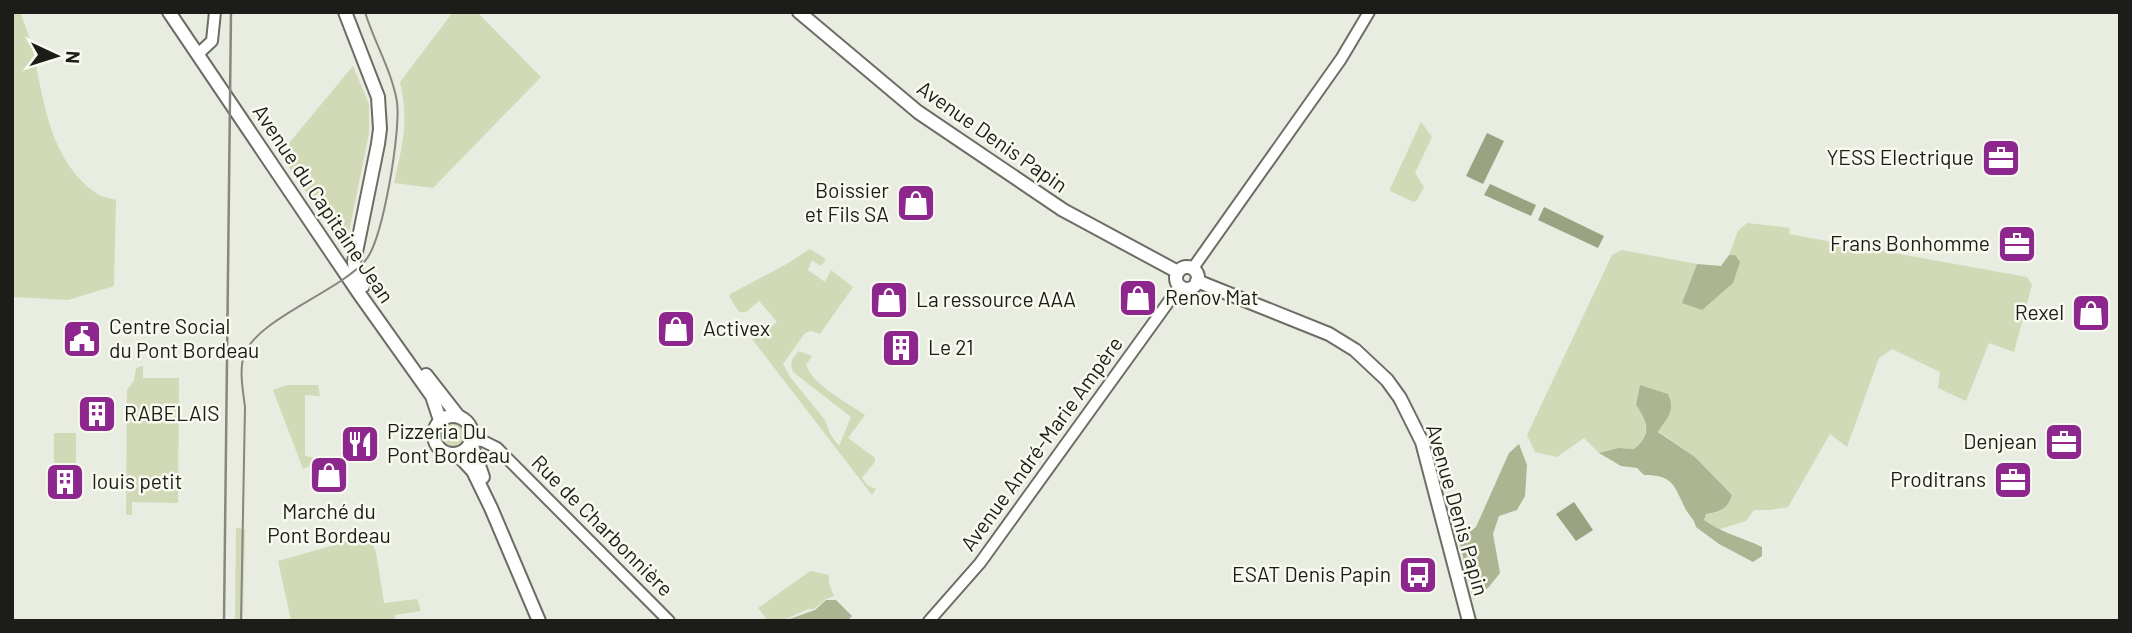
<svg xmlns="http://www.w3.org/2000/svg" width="2132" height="633" font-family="Barlow,sans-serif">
<rect width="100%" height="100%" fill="#e9ece1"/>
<g fill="#d1d9b7">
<path d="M12 12H20C24 22 28 33 31 43 44 96 47 158 96 193 101 197 110 198 116 200L114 286 68 300 12 297Z"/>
<path d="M453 12H477L541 77 433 188 394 183C403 142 409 123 400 82Z"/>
<polygon points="353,66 369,104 369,133 349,232 331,228 280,154"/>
<polygon points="1421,122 1432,137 1415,173 1424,187 1417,200 1414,202 1390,191 1390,189"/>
<path d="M1747 223 1790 228 1789 234 2027 277 2032 285 2014 352 1989 343 1966 401 1938 388 1940 372 1892 349 1879 358 1847 447 1830 434 1788 507 1770 510H1754L1746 521 1717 530 1703 520 1706 514C1720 513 1728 509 1732 495L1695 457 1658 431 1668 394 1640 386 1636 405C1647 421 1652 435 1634 449L1618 448 1599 453 1584 438 1557 457 1535 452 1527 435 1612 255 1622 250 1697 264 1682 303 1735 256 1729 255 1738 231Z"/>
<path d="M810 249 826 259 821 266 812 260 808 270 825 282 831 270 853 287 820 334 811 331 805 333 783 364 790 377 825 420 830 434 839 446 851 417 793 372C790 362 791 359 799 351L812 356 806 365C815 387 845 401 865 415L848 438 875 458V462L862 478 867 485 876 489 872 495 752 339 777 322 759 301 746 312H739L730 298V294L785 265Z"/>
<polygon points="143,366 143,378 179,378 178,503 132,502 132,515 126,515 127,390 134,381 136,368"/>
<polygon points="288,385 318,385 320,396 305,395 305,456 316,458 316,463 303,469 273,390"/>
<circle cx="452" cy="434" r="13"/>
<rect x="54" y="433" width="22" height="38"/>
<polygon points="236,528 245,529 243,621 235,621"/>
<polygon points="369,535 376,552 384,603 417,599 421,611 395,615 395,621 291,621 278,561"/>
<polygon points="810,571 829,575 829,583 834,596 826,599 814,609 808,609 782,621 768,621 758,608"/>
</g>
<g fill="#acb492">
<polygon points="1729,255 1735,255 1740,262 1733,283 1702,310 1682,303 1697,264 1721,266"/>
<path d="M1640 385 1668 394C1676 412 1667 417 1658 432L1695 457 1732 495C1728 509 1720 512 1706 514L1704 520C1721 533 1742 537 1762 547V556L1753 562 1719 544 1696 527C1694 518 1689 516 1685 508 1674 485 1673 475 1644 475L1637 468 1621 466 1599 453 1618 448 1634 449C1652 435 1648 422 1636 405Z"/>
<polygon points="1519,444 1527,465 1525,496 1517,510 1499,516 1493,534 1500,573 1488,588 1473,599 1459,540 1476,527 1509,453"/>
<polygon points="826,600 836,600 852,616 847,621 784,621 815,610"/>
</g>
<g fill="#9ba281">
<polygon points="1487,133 1504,141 1483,184 1466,176"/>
<polygon points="1490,184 1536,205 1531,216 1484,195"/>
<polygon points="1544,207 1604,236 1598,248 1538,220"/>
<polygon points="1574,502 1593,530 1576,541 1556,514"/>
</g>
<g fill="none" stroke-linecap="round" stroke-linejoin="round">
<g stroke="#6b6e64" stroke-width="14">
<g id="tertiary">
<polyline points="198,54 212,41 215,12"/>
<polyline points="1193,268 1341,59 1369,12"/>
<polyline points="471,440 483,441 497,448 669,621"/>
<polyline points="929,621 980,563 1180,286"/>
</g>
</g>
<g stroke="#6b6e64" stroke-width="16">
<g id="secondary">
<polyline points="169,12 358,292 432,396 440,420"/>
<polyline points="345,12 378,97 380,129 378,144 354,262 355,271 363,286"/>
<polyline points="799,12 918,112 1063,210 1178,272"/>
<circle cx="1187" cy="278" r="11"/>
<polyline points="1197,281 1329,334 1355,350 1387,380 1400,398 1422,442 1469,621"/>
<polyline points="426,375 458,416"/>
<circle cx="453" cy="435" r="19"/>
<polyline points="471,443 483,477"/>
<polyline points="457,454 473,471 491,508 539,621"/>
</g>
</g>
<use href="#tertiary" stroke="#fff" stroke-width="10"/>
<use href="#secondary" stroke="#fff" stroke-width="12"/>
<path stroke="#868880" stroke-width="2" d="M241 621 245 407C243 390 239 371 244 355 257 319 338 292 365 261 383 241 401 130 397 102 392 71 374 42 365 12"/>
<polyline stroke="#868880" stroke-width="2.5" points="224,621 231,12"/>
</g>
<defs>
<g id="office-square" transform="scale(2.0125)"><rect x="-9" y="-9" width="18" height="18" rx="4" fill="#8e278d" stroke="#f7faee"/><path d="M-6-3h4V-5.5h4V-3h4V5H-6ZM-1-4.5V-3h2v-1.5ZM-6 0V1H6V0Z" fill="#fff"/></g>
<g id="shop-square" transform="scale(2.0125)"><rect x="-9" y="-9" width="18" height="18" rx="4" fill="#8e278d" stroke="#f7faee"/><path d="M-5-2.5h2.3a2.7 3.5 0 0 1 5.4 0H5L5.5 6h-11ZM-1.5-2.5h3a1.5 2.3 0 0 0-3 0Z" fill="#fff"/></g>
<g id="civic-square" transform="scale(2.0125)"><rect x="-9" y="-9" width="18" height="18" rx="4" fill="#8e278d" stroke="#f7faee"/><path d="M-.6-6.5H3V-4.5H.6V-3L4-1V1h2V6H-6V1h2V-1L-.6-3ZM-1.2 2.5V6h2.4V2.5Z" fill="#fff"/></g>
<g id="building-square" transform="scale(2.0125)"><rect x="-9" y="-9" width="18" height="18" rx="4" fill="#8e278d" stroke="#f7faee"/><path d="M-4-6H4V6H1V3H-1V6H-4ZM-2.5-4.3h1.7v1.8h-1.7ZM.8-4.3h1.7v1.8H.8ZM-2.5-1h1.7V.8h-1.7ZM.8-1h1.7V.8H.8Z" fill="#fff"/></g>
<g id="restaurant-square" transform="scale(2.0125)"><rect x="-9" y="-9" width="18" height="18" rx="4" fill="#8e278d" stroke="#f7faee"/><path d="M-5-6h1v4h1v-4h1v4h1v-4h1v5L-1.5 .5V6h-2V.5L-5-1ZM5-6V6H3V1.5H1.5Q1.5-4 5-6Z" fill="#fff"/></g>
<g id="bus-square" transform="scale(2.0125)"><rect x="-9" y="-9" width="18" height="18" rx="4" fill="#8e278d" stroke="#f7faee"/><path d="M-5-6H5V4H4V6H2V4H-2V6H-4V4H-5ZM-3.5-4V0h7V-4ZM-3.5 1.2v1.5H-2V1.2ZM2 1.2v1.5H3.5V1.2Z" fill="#fff"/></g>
</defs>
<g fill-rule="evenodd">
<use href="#office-square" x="2001" y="158"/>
<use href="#shop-square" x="916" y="203"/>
<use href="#office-square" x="2017" y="244"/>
<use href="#shop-square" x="1138" y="298"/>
<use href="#shop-square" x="889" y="300"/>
<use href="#shop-square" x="2091" y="313"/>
<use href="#shop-square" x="676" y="329"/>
<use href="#civic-square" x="82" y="339"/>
<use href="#building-square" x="901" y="348"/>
<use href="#building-square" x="97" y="414"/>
<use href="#office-square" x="2064" y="442"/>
<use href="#restaurant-square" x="360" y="444"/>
<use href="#shop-square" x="329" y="475"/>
<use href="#office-square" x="2013" y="480"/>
<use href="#building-square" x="65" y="482"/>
<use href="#bus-square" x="1418" y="575"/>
</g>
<g text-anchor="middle" stroke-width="5" stroke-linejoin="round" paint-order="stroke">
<g font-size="21" fill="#1c1d19" stroke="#f7faee">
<text transform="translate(992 137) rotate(35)" y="7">Avenue Denis Papin</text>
<text transform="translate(323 204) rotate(56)" y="7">Avenue du Capitaine Jean</text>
<text transform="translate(1042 444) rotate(-54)" y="7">Avenue André-Marie Ampère</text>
<text transform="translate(1457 510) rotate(74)" y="7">Avenue Denis Papin</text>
<text transform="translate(602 526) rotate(45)" y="7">Rue de Charbonnière</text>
</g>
<g font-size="21" fill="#1c1d19" stroke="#f7faee" text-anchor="start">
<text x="1974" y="165" text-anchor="end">YESS Electrique</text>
<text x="889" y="198" text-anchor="end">Boissier<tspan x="889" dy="24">et Fils SA</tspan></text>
<text x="1990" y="251" text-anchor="end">Frans Bonhomme</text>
<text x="1165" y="305">Renov Mat</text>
<text x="916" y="307">La ressource AAA</text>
<text x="2064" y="320" text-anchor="end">Rexel</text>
<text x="109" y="334">Centre Social<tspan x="109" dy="24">du Pont Bordeau</tspan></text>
<text x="703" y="336">Activex</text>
<text x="928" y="355">Le 21</text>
<text x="124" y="421">RABELAIS</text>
<text x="387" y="439">Pizzeria Du<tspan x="387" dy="24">Pont Bordeau</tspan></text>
<text x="2037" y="449" text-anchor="end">Denjean</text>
<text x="1986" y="487" text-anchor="end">Proditrans</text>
<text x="92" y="489">louis petit</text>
<text x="329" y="519" text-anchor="middle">Marché du<tspan x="329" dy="24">Pont Bordeau</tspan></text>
<text x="1391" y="582" text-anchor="end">ESAT Denis Papin</text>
</g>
</g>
<rect width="2132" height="633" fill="none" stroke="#1c1d19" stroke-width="28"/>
<g transform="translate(56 56) rotate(94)" stroke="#f7faee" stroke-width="5" paint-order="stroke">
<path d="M0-5L12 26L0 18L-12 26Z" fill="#1c1d19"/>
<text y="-10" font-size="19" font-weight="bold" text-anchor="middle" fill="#1c1d19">N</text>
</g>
</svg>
